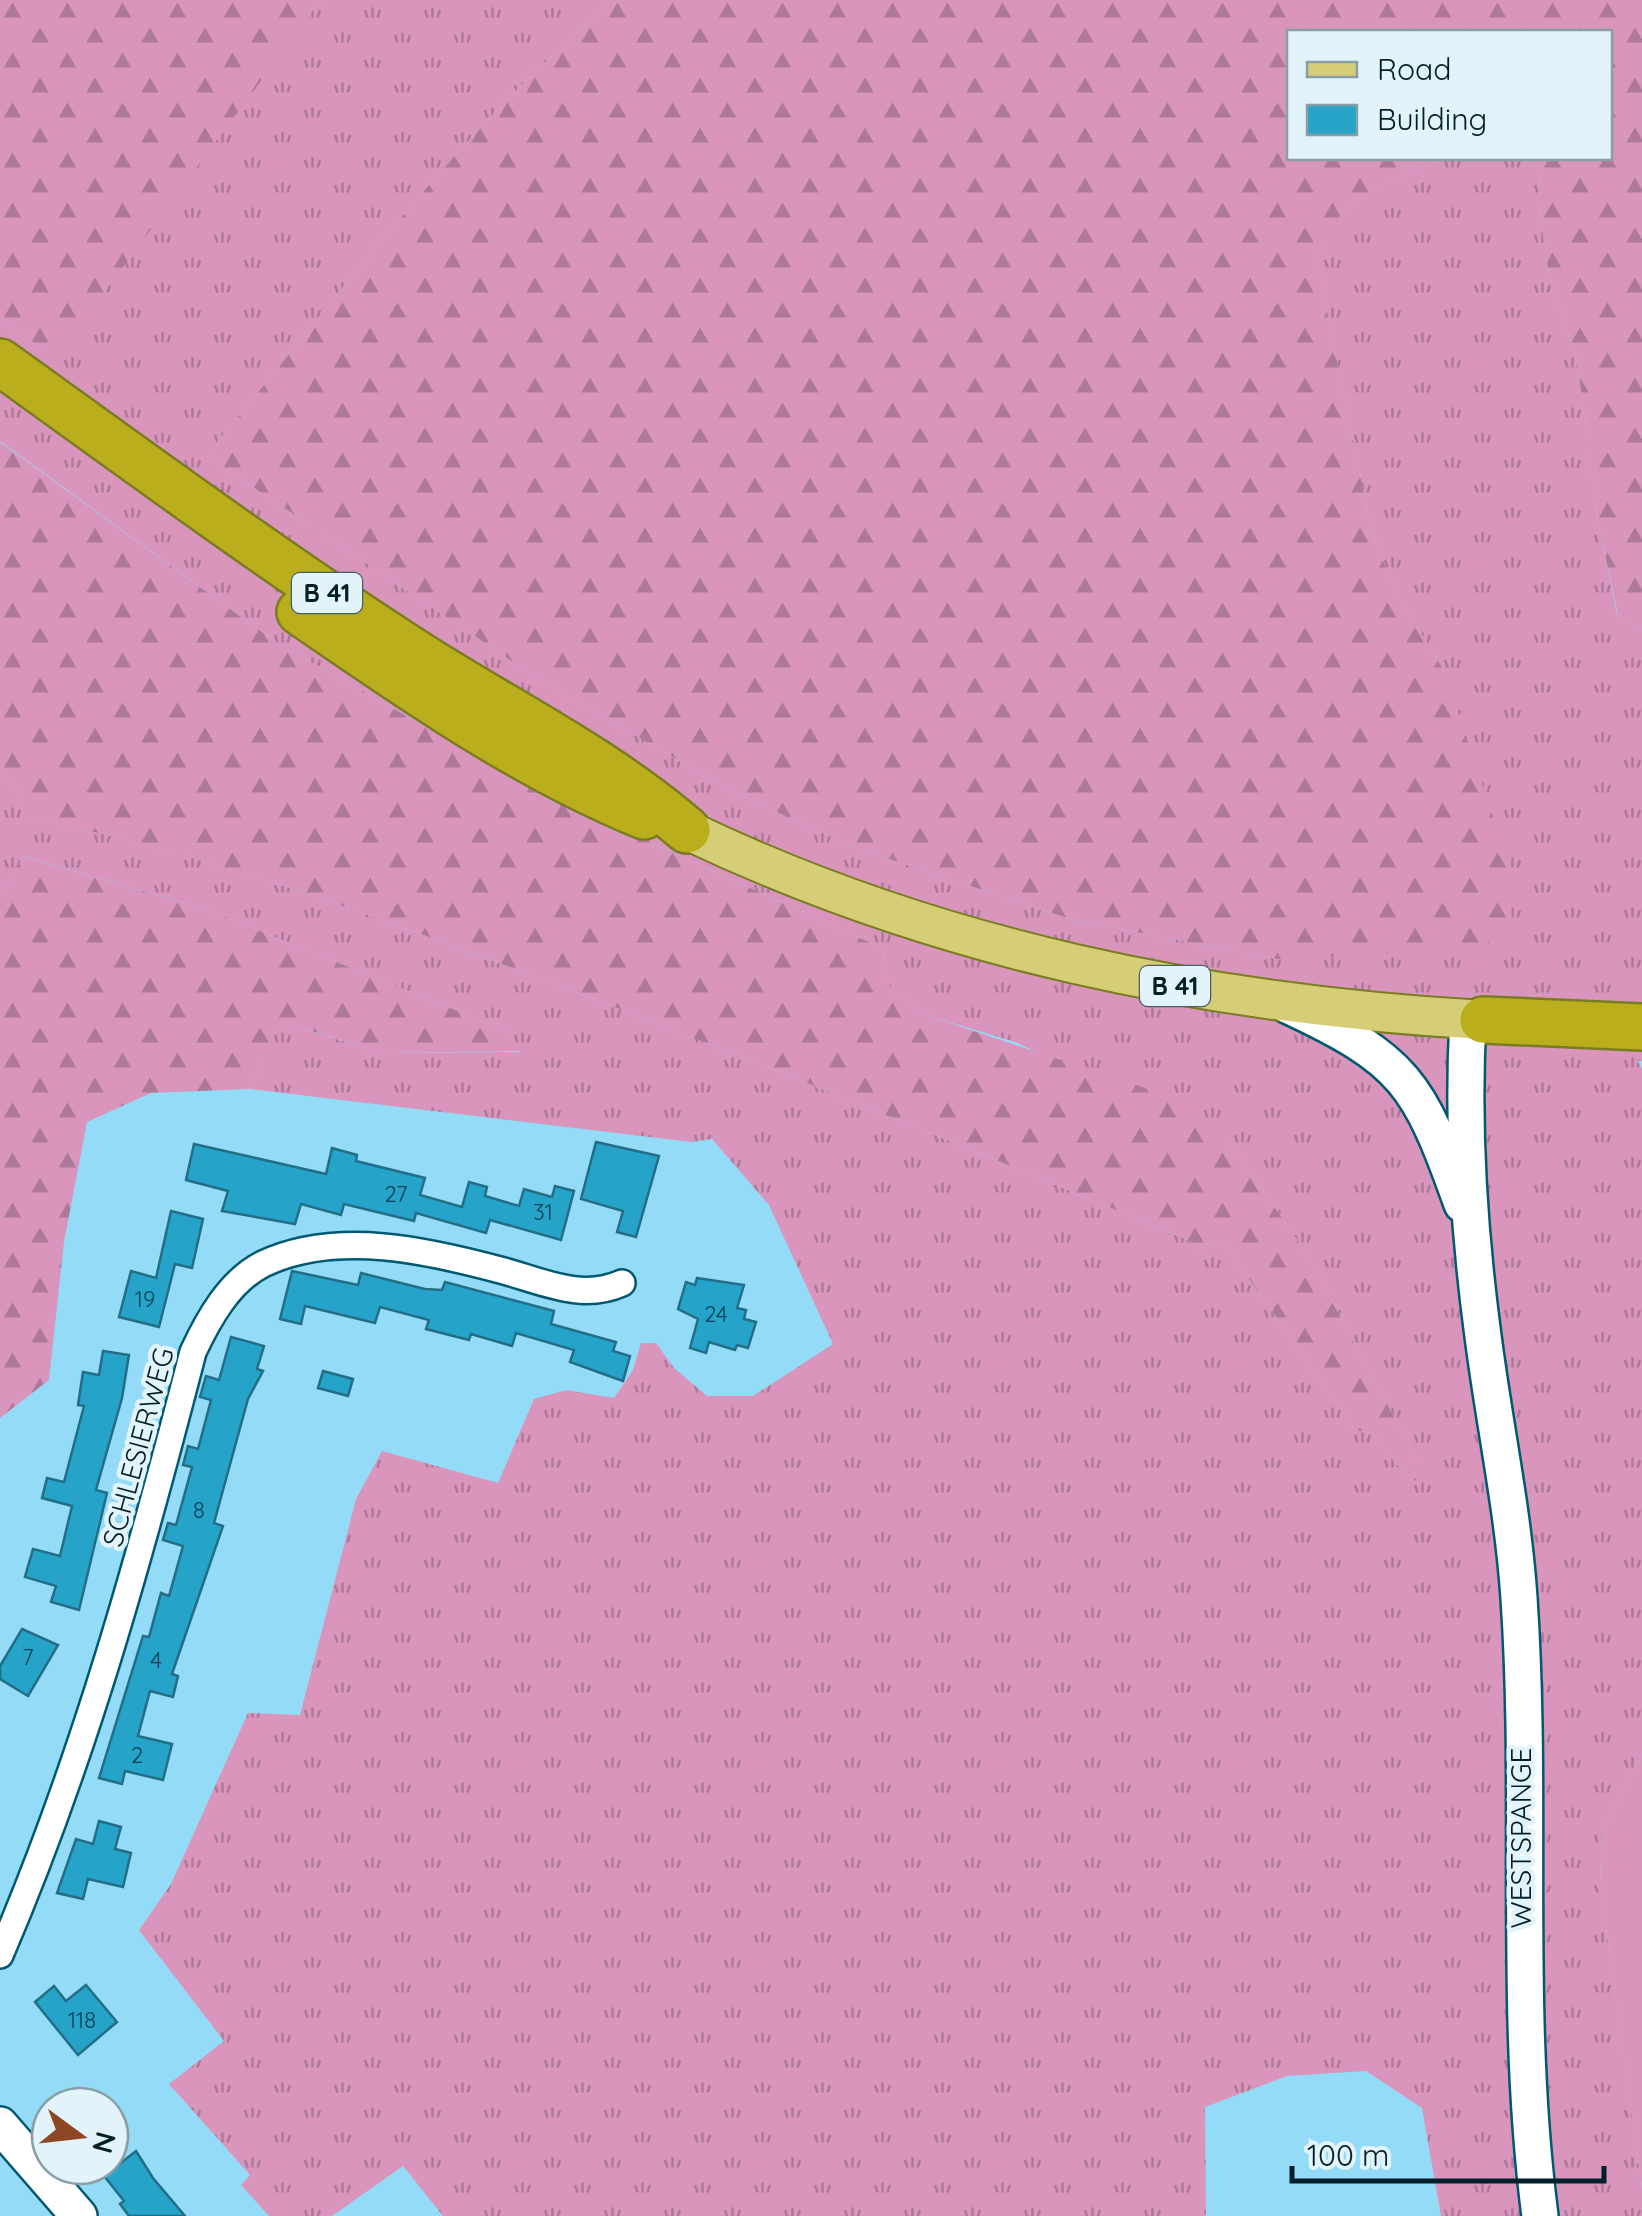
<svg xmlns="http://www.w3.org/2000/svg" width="1642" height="2216" font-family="Quicksand,sans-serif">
<defs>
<pattern id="grass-tufts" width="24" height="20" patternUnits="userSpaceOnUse" patternTransform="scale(2.5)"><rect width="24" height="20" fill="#d995bc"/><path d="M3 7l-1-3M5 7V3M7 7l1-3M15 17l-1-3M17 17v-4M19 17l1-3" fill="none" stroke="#ae7999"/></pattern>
<pattern id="forest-firs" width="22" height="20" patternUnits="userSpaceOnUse" patternTransform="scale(2.5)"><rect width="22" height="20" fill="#d995bc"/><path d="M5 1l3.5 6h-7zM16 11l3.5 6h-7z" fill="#ae7999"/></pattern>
</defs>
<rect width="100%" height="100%" fill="#94dbf7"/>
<path fill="url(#grass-tufts)" d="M321 0H615C463 125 343 291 217 442L213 460 541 681 735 793 856 848 1073 920 1277 959 1445 672 1396 593 1372 533 1317 262 1330 222 1372 189 1442 158H1537L1541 161 1538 199 1548 269 1577 360 1599 528 1617 614 1642 630V1061H1638L1642 1070V1754L1602 1828 1600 1884 1642 2188V2216H1441L1422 2108 1366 2071 1287 2076 1205 2107 1206 2216H443L403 2166 332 2216H269L241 2185 250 2175 169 2084 224 2041 139 1930 171 1884 248 1713 300 1715 356 1499 382 1451 498 1483 534 1399 566 1390 614 1398 633 1370 641 1343H656L674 1368 707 1396H753L833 1344 769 1205 712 1139 691 1142 250 1089 275 1032 304 1029 382 1053 520 1052 507 1031 211 911 23 856 15 875 0 890V772L16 791 29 818C196 850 361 911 520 971 745 1056 966 1147 1188 1240L1197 1249 1218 1245 1228 1249 1355 1430 1372 1433 1408 1478 1418 1462 1305 1251 1226 1138 1015 1042 932 1017 891 991 883 965 884 949 630 833 460 746 277 643 0 441V317L45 351Z"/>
<g fill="url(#forest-firs)">
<polygon points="0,0 321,0 67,342 45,351 0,317"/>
<path d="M615 0H1642V630L1618 615 1599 528 1577 360 1548 269 1538 199 1541 161 1537 158H1610V32H1290V158H1442L1372 189 1331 222 1317 262 1372 533 1396 593 1445 672 1510 868 1512 925 1476 950 1277 959 1073 920 856 848 735 793 541 681 213 460 217 442C343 291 463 125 615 0Z"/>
<path d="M0 442 277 643 460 746 630 833 884 949 883 965 891 991 932 1017 1187 1102 1226 1138 1305 1251 1418 1462V1481L1408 1478 1372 1433 1355 1430 1228 1249 1218 1245 1197 1249 1188 1240C966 1147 745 1056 520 971 360 911 196 850 28 818L16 791 0 772Z"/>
<polygon points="22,856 211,911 507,1031 521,1051 382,1053 305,1029 276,1032 250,1089 151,1093 87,1122 64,1242 49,1380 0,1418 0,890 15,875"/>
</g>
<polygon fill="#d995bc" points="1642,1754 1642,2188 1600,1884 1602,1828"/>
<g fill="#25a3c9" stroke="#236e86" stroke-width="2.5">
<polygon points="596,1142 659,1156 636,1237 617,1232 623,1211 581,1199"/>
<polygon points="194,1144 326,1174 332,1148 357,1155 356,1161 425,1178 420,1195 462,1207 469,1182 487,1187 485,1196 519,1206 524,1189 552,1197 555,1186 574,1191 561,1240 490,1220 486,1233 416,1213 414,1221 344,1204 341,1215 301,1204 295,1224 222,1211 228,1191 186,1180"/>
<polygon points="171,1211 203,1219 192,1268 175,1264 159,1327 119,1317 131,1271 156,1278"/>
<polygon points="292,1271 358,1285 361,1273 425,1289 442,1290 445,1282 554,1311 551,1324 616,1342 613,1351 630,1356 623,1381 570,1362 574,1350 516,1333 512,1346 471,1334 469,1340 426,1329 429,1320 380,1307 375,1323 305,1306 301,1324 280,1319"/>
<polygon points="697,1278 744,1285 737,1308 746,1310 744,1319 756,1322 748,1348 737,1345 735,1350 709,1342 706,1353 690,1348 698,1319 678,1309 686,1282 695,1285"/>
<polygon points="231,1337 264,1346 257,1369 263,1371 248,1399 214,1523 223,1526 172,1674 178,1676 173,1697 150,1691 138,1736 172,1744 163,1780 125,1771 122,1784 99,1778 143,1636 149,1637 161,1593 169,1596 183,1546 163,1540 168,1523 176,1525 192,1467 183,1465 188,1446 198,1449 211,1400 200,1397 206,1376 219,1380"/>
<polygon points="103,1351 129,1355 122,1398 96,1490 107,1493 79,1610 51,1602 56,1586 25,1577 33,1549 60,1556 72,1506 42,1498 47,1478 64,1482 84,1406 78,1405 83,1372 99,1375"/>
<polygon points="323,1371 353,1379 348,1396 318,1388"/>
<polygon points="22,1629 58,1645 28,1696 0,1679 0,1666"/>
<polygon points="99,1821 121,1827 115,1849 131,1853 123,1887 88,1879 83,1899 57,1893 76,1839 93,1844"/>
<polygon points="86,1985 117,2022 78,2055 35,2002 54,1986 66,2001"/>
<polygon points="136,2151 153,2178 185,2216 129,2216 120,2204 124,2201 104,2176"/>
</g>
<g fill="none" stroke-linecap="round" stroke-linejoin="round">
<g stroke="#015971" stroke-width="30">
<path id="street" d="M0 1955C84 1760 140 1557 193 1352 208 1320 229 1281 263 1264 337 1229 430 1251 504 1271 544 1282 582 1301 622 1283"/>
</g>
<g stroke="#015971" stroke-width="40">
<g id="secondary">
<path d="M1287 1005C1405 1060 1419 1083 1462 1204"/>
<path d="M1468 1019C1462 1124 1469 1232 1483 1336 1494 1423 1513 1509 1519 1598 1533 1804 1513 2009 1540 2216"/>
<polyline points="0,2125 79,2216"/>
</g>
</g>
<g stroke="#7a7c21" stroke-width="42">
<path id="primary" d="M687 830C938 950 1206 1004 1483 1020"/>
</g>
<g stroke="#7a7c21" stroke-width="50">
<g id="highway">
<path d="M0 362C139 462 277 564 422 657 512 714 606 760 687 830"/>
<path d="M300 612C409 687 520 765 644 816"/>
<polyline points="1483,1020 1642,1027"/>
</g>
</g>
<use href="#street" stroke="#fff" stroke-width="25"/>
<use href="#secondary" stroke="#fff" stroke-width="35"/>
<use href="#primary" stroke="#d6ce77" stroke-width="38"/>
<use href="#highway" stroke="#baae1c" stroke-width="45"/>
</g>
<g text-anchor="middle" stroke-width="9" stroke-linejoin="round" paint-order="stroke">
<g font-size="22" fill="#0b4152">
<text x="396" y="1202">27</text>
<text x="543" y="1220">31</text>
<text x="145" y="1307">19</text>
<text x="716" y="1322">24</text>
<text x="199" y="1518">8</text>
<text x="28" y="1665">7</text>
<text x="156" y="1668">4</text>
<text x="137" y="1763">2</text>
<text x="82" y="2028">118</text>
</g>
<g fill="#e2f3fa" stroke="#455f68" stroke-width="2.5">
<rect x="292" y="573" width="70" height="40" rx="8"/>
<rect x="1140" y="966" width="70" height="40" rx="8"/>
</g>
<g font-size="25" font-weight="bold" fill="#02202a">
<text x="327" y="602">B 41</text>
<text x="1175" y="995">B 41</text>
</g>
<g font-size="28" fill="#02202a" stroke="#e2f3fa">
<text transform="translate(138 1447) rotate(-75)" y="10">SCHLESIERWEG</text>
<text transform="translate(1521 1838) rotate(-90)" y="10">WESTSPANGE</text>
</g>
</g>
<rect x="1287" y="30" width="325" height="130" fill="#e2f3fa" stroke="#889fa7" stroke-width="2.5"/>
<rect x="1307" y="62" width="50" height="15" fill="#d6ce77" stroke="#889fa7" stroke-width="2.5"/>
<text x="1377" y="80" font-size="30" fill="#02202a">Road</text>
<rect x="1307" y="105" width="50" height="30" fill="#25a3c9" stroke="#889fa7" stroke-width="2.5"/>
<text x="1377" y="130" font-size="30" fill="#02202a">Building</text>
<g transform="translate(80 2136) rotate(105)"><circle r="48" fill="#e2f3fa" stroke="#889fa7" stroke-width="2.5"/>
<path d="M0-8L18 38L0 25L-18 38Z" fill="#8e4725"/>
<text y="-15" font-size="28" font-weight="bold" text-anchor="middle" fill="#02202a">N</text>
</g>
<path d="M1292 2166v15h312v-15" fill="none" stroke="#02202a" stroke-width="5"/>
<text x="1307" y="2166" font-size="30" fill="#02202a" stroke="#e2f3fa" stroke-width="8" paint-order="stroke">100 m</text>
</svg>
